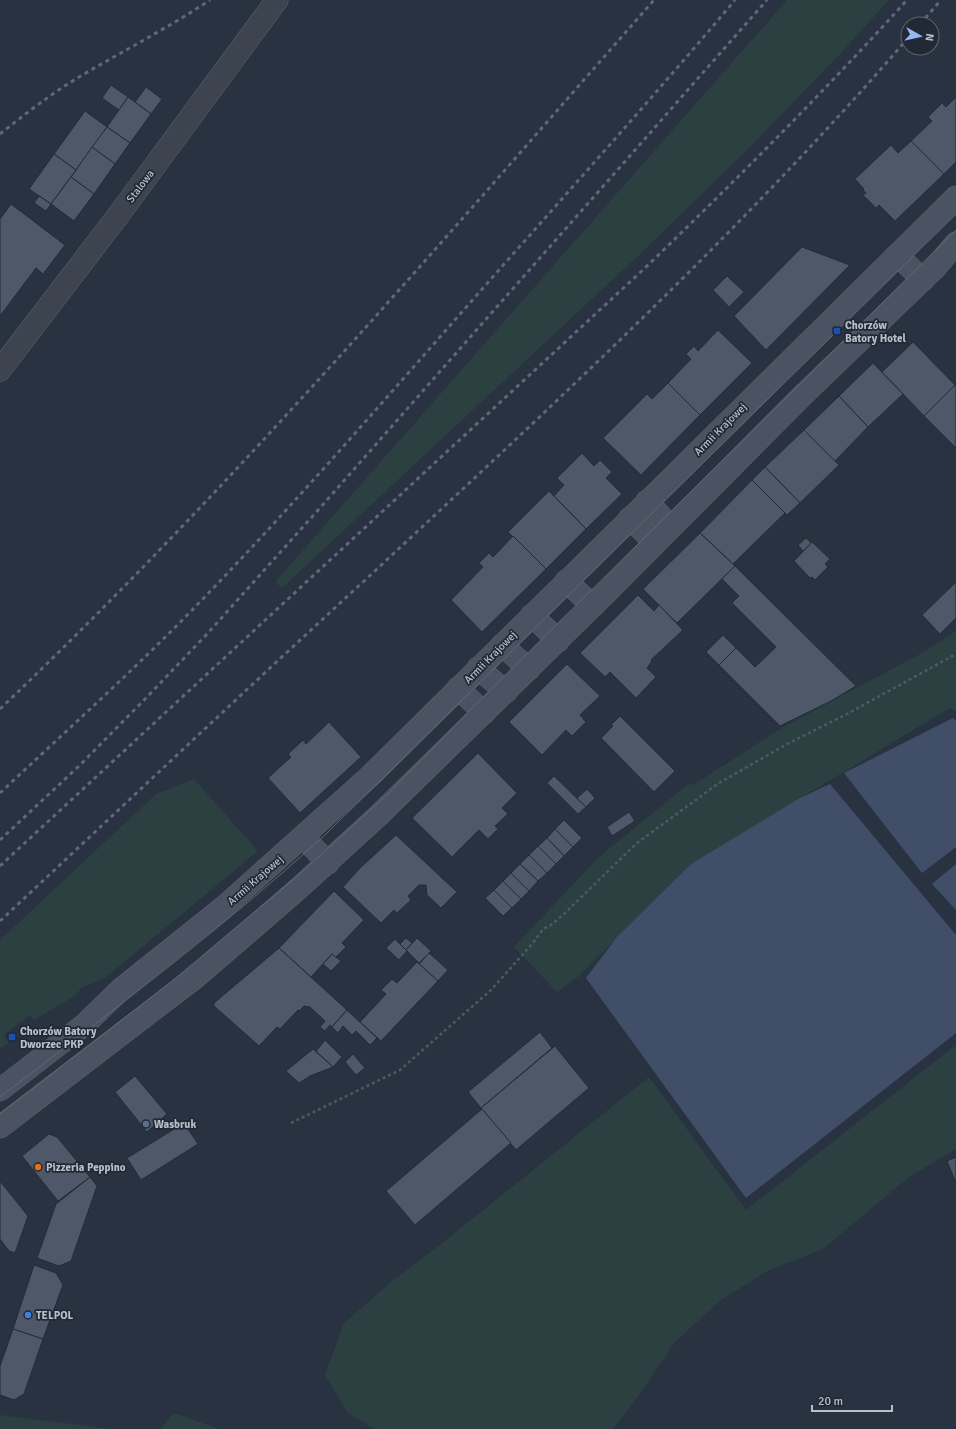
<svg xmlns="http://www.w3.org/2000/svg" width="956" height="1429" font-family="Signika,sans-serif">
<rect width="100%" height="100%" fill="#293240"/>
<g fill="#2c4042">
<polygon points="787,0 889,0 840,54 745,152 638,256 282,588 275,582"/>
<polygon points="956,631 956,712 950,708 691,864 579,976 557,992 514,947 598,858 687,785 695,784 783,727 922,653"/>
<polygon points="194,779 258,851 106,977 83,987 71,998 34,1020 30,1015 4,1035 9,1043 0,1049 0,940 156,794"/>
<polygon points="956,1045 956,1149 909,1177 823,1249 767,1271 721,1300 675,1342 641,1392 613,1429 374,1429 348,1413 325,1375 344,1323 390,1283 441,1244 649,1077 746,1210"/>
<polygon points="174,1413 219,1429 160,1429"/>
<polygon points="0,1415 111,1429 0,1429"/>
</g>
<g fill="#404e68">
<polygon points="953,718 956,721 956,847 922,873 844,773"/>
<polygon points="830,784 956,935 956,1033 746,1198 586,978 617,937 691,864 800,798"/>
<polygon points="956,864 956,910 932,884"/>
</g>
<g fill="#4f5869" stroke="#232b37">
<polygon points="111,85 128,97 119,110 102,98"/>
<polygon points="146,87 162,99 151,114 135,102"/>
<polygon points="128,97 151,114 130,143 107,127"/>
<polygon points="956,97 956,162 944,174 911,141 932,121 928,117 942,103 946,107"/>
<polygon points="85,111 107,127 76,170 54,154"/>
<polygon points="107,127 130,143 115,164 92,147"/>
<polygon points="911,141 944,174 895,221 879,205 876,208 863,195 866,193 863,190 864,189 855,179 891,145 898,153"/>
<polygon points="92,147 115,164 94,194 71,177"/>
<polygon points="54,154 76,170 51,204 29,189"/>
<polygon points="71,177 94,194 74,221 51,204"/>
<polygon points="39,196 51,204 46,211 34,203"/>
<polygon points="11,204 65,245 43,274 36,268 0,316 0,219"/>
<polygon points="802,247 850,265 766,350 734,316"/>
<polygon points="727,276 744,292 729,307 713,290"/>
<polygon points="718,330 752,363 700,415 668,383 691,359 686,354 694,346 698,351"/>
<polygon points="913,342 955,385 924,416 882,372"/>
<polygon points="873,363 903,394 868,427 839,396"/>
<polygon points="668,383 700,415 641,475 603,438 647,394 652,399"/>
<polygon points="955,385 956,386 956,448 924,416"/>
<polygon points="839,396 868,427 835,461 804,430"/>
<polygon points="804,430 839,465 800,503 765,467"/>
<polygon points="582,453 594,466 600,460 612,472 606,478 622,494 586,529 554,496 564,485 557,478"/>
<polygon points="765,467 800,503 787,515 752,480"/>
<polygon points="752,480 785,513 733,564 700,533"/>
<polygon points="549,491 586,529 546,569 508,532"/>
<polygon points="700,533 735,566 677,623 643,589"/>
<polygon points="513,536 546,569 482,632 451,600 483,567 479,563 489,553 493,557"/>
<polygon points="806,538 811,543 803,551 798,545"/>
<polygon points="812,542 830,559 825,564 828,567 815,580 812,577 810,578 794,561"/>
<polygon points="735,566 856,686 831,701 780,726 719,665 736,648 755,667 776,647 732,603 739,596 722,579"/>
<polygon points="956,582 956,618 940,634 922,615"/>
<polygon points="638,595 654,611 659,605 683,630 651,660 652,661 647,668 656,677 636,698 610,672 605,677 580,653"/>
<polygon points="723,635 736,648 719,665 706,652"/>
<polygon points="567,664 600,696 580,715 586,722 572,736 566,730 542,755 509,722"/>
<polygon points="620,716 675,771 654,792 601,738 613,726 611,725"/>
<polygon points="329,722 361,757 300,813 268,778 291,757 288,754 303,740 306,744"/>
<polygon points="478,753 517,793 502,808 508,814 495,826 498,829 488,839 479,830 452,857 412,818"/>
<polygon points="554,776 586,807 578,814 547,783"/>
<polygon points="587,789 595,798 586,807 577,798"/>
<polygon points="629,812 635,821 612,836 607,827"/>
<polygon points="564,820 582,838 573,847 555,829"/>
<polygon points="555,829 573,847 564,856 547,838"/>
<polygon points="396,835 457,892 441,908 427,895 426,885 419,885 408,896 411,900 397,913 394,910 381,923 343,887 360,868"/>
<polygon points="547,838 564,856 556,864 538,846"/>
<polygon points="538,846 556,864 547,873 529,855"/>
<polygon points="529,855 547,873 538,881 520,864"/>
<polygon points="520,864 538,881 529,891 511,873"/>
<polygon points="511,873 529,891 521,899 503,881"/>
<polygon points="503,881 521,899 512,908 494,890"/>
<polygon points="494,890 512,908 503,916 485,898"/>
<polygon points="334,891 364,920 342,943 346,947 335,958 332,954 311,977 279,948"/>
<polygon points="406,938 412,943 406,950 400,944"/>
<polygon points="417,938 431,951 419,963 406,950"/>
<polygon points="395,939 407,951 399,960 386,948"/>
<polygon points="279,948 347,1010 332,1027 330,1025 325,1031 320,1027 325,1021 310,1007 304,1006 299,1011 298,1010 280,1029 277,1027 259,1046 214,1006 214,1003"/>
<polygon points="429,953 448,970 438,981 419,964"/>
<polygon points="332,954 341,961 331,971 323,964"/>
<polygon points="417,962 438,981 381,1041 360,1022 386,994 381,990 392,979 397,983"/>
<polygon points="347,1010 377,1038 370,1045 356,1031 352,1035 343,1026 338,1033 332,1027"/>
<polygon points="540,1032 552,1048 481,1108 468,1092"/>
<polygon points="325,1040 342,1057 333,1067 316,1051"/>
<polygon points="555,1046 589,1088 516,1150 481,1108"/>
<polygon points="313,1049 333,1067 310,1076 299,1083 286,1071"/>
<polygon points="353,1054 365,1068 356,1075 345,1062"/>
<polygon points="135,1076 167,1114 147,1132 115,1092"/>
<polygon points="482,1109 511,1143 415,1225 386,1191"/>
<polygon points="184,1123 198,1144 141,1180 127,1158"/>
<polygon points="49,1134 57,1137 90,1177 58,1201 22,1156"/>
<polygon points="956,1157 956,1183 947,1161"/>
<polygon points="90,1177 97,1186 71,1261 59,1266 37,1258 56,1204"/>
<polygon points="0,1181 28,1216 15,1253 9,1251 0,1239"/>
<polygon points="34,1265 56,1273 63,1285 43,1339 13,1329"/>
<polygon points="13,1329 43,1339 24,1394 14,1400 0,1395 0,1366"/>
</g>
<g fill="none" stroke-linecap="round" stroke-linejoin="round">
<g stroke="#5a626d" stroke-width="23">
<polyline id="street" points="0,370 120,213 277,0"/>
</g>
<g stroke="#5a626d" stroke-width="23">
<g id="secondary">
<polyline points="897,255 923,280"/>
<polyline points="647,501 671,527"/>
<polyline points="630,518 655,543"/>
<polyline points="566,581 593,606"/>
<polyline points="532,615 558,641"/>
<polyline points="502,645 529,669"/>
<polyline points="478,668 506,692"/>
<polyline points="458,688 484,713"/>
<polyline points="303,837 328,863"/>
<polyline points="0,1090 84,1025 121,989 225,906 369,777 956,197"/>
<polyline points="0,1127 196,977 298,889 378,816 604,595 802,396 935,268 956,243"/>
</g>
</g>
<polyline stroke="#4b5c60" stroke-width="2.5" stroke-dasharray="3 3" stroke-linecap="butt" points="291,1123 400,1070 491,990 533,943 543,929 551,925 563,915 637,843 719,783 789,743 847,714 956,654"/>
<use href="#street" stroke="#3d4450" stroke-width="22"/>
<use href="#secondary" stroke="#4b5363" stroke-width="22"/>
<g stroke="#5f6877" stroke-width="1">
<path d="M0 1097C111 1012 223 928 326 834L956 214"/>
<polyline points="0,1114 171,982 295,878 389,793 475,705 956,230"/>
</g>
<g stroke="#5f6877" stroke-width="3" stroke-dasharray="4 4" stroke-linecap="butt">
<polyline points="920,24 941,0"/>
<path d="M0 134C25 114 51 94 79 77 123 51 168 28 210 0"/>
<path d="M0 709C233 487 442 241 654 0"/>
<path d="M0 793C66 731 134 670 197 605 294 505 385 399 477 295 563 197 651 100 735 0"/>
<polyline points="0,840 80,765 148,696 207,634 319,509 767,0"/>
<path d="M0 866 645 268C735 181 823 93 907 0"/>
<path d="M0 921C121 808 241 694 363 582 551 407 740 233 908 38"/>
</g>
</g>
<g fill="#1a4fb4" stroke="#212935" stroke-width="1.5">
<rect x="833" y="327" width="8" height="8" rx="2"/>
<rect x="8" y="1033" width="8" height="8" rx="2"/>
</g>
<circle fill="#5c6f8a" stroke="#212935" stroke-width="1.5" cx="146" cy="1124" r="4"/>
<circle fill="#e8710a" stroke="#212935" stroke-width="1.5" cx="38" cy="1167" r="4"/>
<circle fill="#3f7fe0" stroke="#212935" stroke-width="1.5" cx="28" cy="1315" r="4"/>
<g text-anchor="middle" stroke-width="3.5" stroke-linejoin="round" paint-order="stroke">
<g font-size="11" fill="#b9bfca" stroke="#212935">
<text transform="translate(140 186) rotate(-53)" y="4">Stalowa</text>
<text transform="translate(720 429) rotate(-45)" y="4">Armii Krajowej</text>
<text transform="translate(490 657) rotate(-45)" y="4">Armii Krajowej</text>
<text transform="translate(255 880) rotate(-41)" y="4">Armii Krajowej</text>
</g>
<g font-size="11" font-weight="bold" fill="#b9bfca" stroke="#212935" text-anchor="start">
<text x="845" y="329">Chorzów<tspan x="845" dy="13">Batory Hotel</tspan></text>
<text x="20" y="1035">Chorzów Batory<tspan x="20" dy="13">Dworzec PKP</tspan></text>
<text x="154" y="1128">Wasbruk</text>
<text x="46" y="1171">Pizzeria Peppino</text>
<text x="36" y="1319">TELPOL</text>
</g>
</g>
<g transform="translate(920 36) rotate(98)"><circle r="19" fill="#212935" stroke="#5e6571"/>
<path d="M0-3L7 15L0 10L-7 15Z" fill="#98b6f0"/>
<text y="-6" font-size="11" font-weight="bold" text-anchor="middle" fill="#b9bfca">N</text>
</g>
<path d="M812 1405v6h80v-6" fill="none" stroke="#b9bfca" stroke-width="2"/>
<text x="818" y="1405" font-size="12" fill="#b9bfca" stroke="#212935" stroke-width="3" paint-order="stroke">20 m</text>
</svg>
